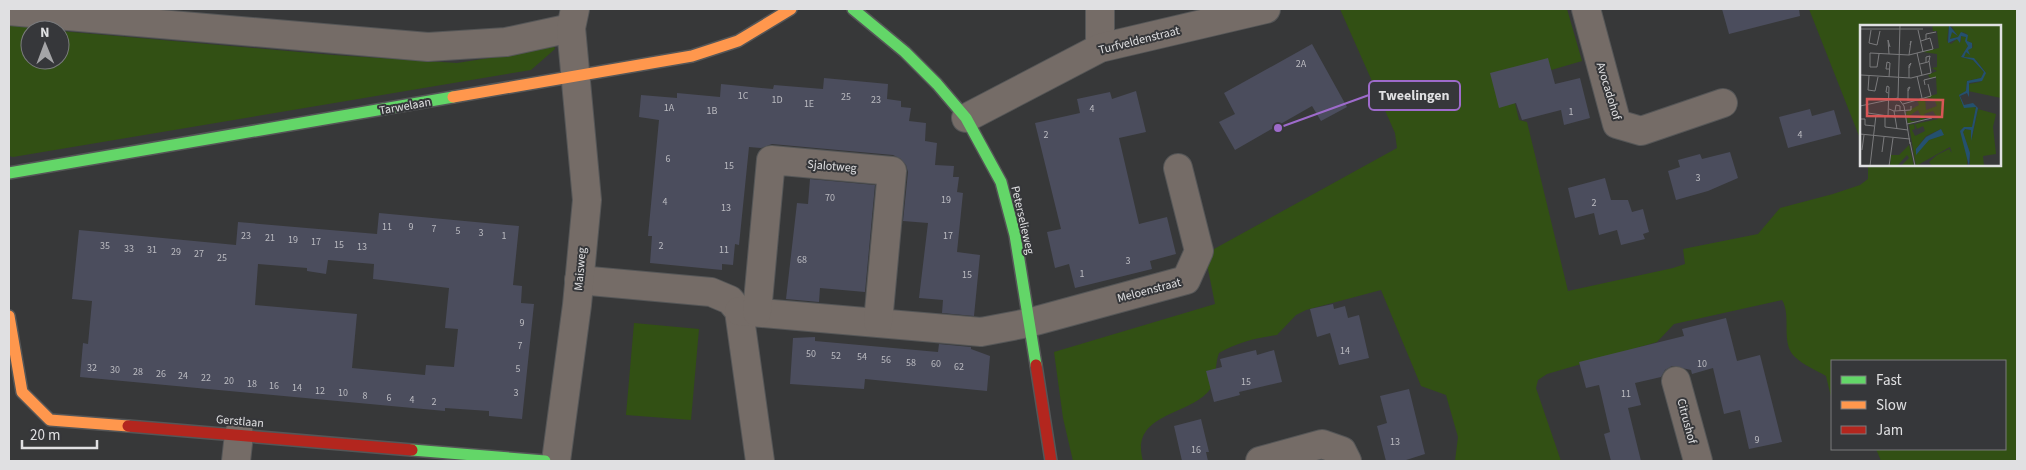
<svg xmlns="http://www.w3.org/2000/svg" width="2026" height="470" font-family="'Source Sans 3',sans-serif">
<rect width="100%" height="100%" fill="#373839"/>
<g fill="#325014">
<path d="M1340 9H1567L1582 61 1510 82 1519 120 1527 122 1568 291 1673 268 1685 264 1683 249 1758 234 1780 208 1833 194 1860 185 1868 179V165H2000V26H1861V141L1809 9H2017V461H1881L1876 449H2005V361H1832V401L1826 376C1816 370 1803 365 1795 357 1780 343 1792 316 1782 300L1674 324 1657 342 1547 374 1538 380 1536 388 1561 461H1455L1458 437 1446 395 1421 386 1381 290 1306 310 1296 315 1277 335C1256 338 1238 342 1219 353 1214 366 1218 382 1207 393 1184 416 1130 415 1143 461H1073L1063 418 1054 352 1215 304 1205 254 1397 148 1395 133Z"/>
<polygon points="30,20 41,29 46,30 30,30 30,60 60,60 60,31 333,55 457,63 521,53 525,48 553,42 555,49 531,70 13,157 9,156 9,25"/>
<polygon points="634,323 699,329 691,420 626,415"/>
</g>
<g fill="#4b4d5d" fill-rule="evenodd">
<polygon points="1722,9 1799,9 1800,16 1729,34"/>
<polygon points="1312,44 1347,107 1321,121 1312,106 1235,150 1219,122 1235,114 1224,93"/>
<polygon points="1548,58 1555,84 1580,78 1590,118 1564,125 1561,110 1522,120 1516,103 1499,108 1490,73"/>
<polygon points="824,78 888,84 887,99 901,101 901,107 911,108 909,121 926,123 925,141 937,143 935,165 954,166 953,177 959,177 957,192 963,193 957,252 980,255 974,316 942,313 943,300 919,298 928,223 903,221 908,172 906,165 901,159 893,155 772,144 761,148 749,147 739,245 735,244 733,265 722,264 722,270 650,263 652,236 648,236 659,120 639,117 641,95 677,98 677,93 720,97 721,84 773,89 774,85 823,89"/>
<polygon points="1136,91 1146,132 1119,138 1139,224 1167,217 1176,254 1150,261 1152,269 1075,288 1069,264 1055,268 1047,232 1061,229 1035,123 1080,113 1077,99 1110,92 1112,99"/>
<polygon points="1810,109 1812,116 1834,110 1841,134 1788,148 1779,117"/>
<polygon points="1730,152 1738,178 1708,191 1676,200 1668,171 1680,167 1678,160 1700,154 1702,159"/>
<polygon points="1605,178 1611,200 1628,200 1632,212 1643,209 1649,232 1643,234 1645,239 1621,245 1617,230 1599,235 1594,213 1575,218 1568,188"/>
<polygon points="810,179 875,185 865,292 820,288 819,302 786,299 797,203 808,204"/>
<path d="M379 213 519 226 513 285 522 286 521 303 534 304 522 419 489 416V411L445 408V411L80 377 83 343 88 344 92 301 72 299 79 230 236 245 238 222 377 234ZM328 260 374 264 373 279 449 288 445 328 458 329 454 367 426 365 425 375 352 368 357 314 255 305 258 264 307 268V271L326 274Z"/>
<polygon points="1333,304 1334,309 1345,306 1348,318 1359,315 1369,358 1339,365 1330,333 1317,337 1310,309"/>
<polygon points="1726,318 1737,361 1760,355 1782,442 1749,449 1740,410 1724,414 1713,368 1692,374 1691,370 1672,366 1665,370 1661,377 1635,383 1641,405 1628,408 1641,461 1611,461 1604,434 1610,432 1599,385 1586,388 1579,362 1684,336 1682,329"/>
<polygon points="815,337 815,341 938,352 939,344 971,347 971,349 990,356 987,391 865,379 864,389 790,384 793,338"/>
<polygon points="1256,350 1257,355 1274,350 1282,382 1239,392 1240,395 1214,402 1206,371 1222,367 1220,359"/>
<polygon points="1409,389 1425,454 1403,461 1386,461 1377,426 1387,423 1380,396"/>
<polygon points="1201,419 1209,452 1206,452 1208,461 1182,461 1174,426"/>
</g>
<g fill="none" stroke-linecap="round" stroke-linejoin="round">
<g stroke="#555657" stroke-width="30">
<g id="street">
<polyline points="1586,9 1617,124 1641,131 1723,103"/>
<polyline points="9,11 428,47 506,42 571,28"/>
<polyline points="1100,48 1100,9"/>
<polyline points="966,118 1100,48 1266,9"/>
<polyline points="579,280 711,292 730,300 739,311 760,461"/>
<polyline points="739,311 981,332 1028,323 1186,280 1199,251 1178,168"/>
<polyline points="757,312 771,160 892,171 878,322"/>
<polyline points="1676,381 1698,461"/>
<polyline points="236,461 239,434"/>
<polyline points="556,461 577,305 587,200 571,28 575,9"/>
<polyline points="1260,461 1322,444 1342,451 1347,461"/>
</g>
</g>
<g stroke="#555657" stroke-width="14">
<g id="fast">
<polyline points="853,9 905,52 937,84 966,118 1001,182 1015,235 1036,365"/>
<polyline points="9,173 453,97"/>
<polyline points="412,450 545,461"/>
</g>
</g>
<g stroke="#555657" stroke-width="14">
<g id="slow">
<polyline points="453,97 692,56 738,41 791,9"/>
<polyline points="9,316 22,392 50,420 128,426"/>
</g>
</g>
<g stroke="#555657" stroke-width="14">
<g id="jam">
<polyline points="1036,365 1051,461"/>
<polyline points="128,426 412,450"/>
</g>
</g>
<use href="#street" stroke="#756c67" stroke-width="28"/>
<use href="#fast" stroke="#63d668" stroke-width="11"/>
<use href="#slow" stroke="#ff974d" stroke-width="11"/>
<use href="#jam" stroke="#b3261e" stroke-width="11"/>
</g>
<g text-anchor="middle" stroke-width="4" stroke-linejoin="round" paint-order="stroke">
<g font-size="10" fill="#bbbbc1">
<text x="1301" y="67">2A</text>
<text x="743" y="99">1C</text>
<text x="846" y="100">25</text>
<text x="777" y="103">1D</text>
<text x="876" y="103">23</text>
<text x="809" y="107">1E</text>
<text x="669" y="111">1A</text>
<text x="1092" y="112">4</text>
<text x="712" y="114">1B</text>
<text x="1571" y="115">1</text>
<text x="1046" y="138">2</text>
<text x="1800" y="138">4</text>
<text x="668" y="162">6</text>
<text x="729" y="169">15</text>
<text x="1698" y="181">3</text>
<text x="830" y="201">70</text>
<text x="946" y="203">19</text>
<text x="665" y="205">4</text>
<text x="1594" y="206">2</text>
<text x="726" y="211">13</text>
<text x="387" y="230">11</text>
<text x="411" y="230">9</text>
<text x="434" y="232">7</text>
<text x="458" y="234">5</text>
<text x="481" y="236">3</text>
<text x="246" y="239">23</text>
<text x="504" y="239">1</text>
<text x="948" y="239">17</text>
<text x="270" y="241">21</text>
<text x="293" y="243">19</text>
<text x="316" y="245">17</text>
<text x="339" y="248">15</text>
<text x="105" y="249">35</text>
<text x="661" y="249">2</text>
<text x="362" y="250">13</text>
<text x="129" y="252">33</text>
<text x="152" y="253">31</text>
<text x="724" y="253">11</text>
<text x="176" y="255">29</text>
<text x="199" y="257">27</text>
<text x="222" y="261">25</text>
<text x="802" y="263">68</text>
<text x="1128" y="264">3</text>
<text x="1082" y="277">1</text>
<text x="967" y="278">15</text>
<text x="522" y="326">9</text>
<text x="520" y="349">7</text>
<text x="1345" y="354">14</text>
<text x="811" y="357">50</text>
<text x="836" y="359">52</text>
<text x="862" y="360">54</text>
<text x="886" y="363">56</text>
<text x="911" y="366">58</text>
<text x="936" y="367">60</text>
<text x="1702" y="367">10</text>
<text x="959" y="370">62</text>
<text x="92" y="371">32</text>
<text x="518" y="372">5</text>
<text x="115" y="373">30</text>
<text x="138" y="375">28</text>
<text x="161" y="377">26</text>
<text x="183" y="379">24</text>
<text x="206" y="381">22</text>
<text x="229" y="384">20</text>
<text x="1246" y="385">15</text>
<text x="252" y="387">18</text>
<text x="274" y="389">16</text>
<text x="297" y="391">14</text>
<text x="320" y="394">12</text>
<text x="343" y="396">10</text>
<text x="516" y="396">3</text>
<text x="1626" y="397">11</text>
<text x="365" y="399">8</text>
<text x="389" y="401">6</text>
<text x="412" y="403">4</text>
<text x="434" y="405">2</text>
<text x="1757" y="443">9</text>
<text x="1395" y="445">13</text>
<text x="1196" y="453">16</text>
</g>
<g font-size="12" fill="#e0e0e2" stroke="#36373a">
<text transform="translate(1139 40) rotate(-14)" y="4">Turfveldenstraat</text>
<text transform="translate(1609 91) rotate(73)" y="4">Avocadohof</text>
<text transform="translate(405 106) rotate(-10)" y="4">Tarwelaan</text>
<text transform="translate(832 166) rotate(5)" y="4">Sjalotweg</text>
<text transform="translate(1023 220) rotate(77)" y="4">Peterselieweg</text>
<text transform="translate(580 269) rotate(-85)" y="4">Maisweg</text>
<text transform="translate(1149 290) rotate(-15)" y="4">Meloenstraat</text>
<text transform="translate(240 421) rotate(5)" y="4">Gerstlaan</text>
<text transform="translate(1687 421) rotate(75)" y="4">Citrushof</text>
</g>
</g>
<g transform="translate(1860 25)">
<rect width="141" height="141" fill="#373839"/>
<path d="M72 0H89L87 16 91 19 97 14 101 17V11L106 12 108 21 101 32 113 35 124 47 121 53 107 56 106 66 99 70 104 82 110 80 116 83 112 102H104L100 106 107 127V141H72L69 137 77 130 89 124 92 128 90 122 56 141 49 100 54 99 55 104 52 105 55 111 65 106 63 101 57 104 55 99 78 94 73 86 64 89 66 93 59 96 61 91 58 85 49 91 51 96H58L48 99 46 87 59 80 57 75 65 73 66 85 77 81 74 74 66 72 77 69 76 52 70 53 68 50 77 46 72 43 77 42V29L63 27 79 23 77 6H73ZM81 104 83 110 69 115 56 129V124L66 111ZM91 0H141V73L108 66 109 59 120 57 126 48 116 35 104 32 106 27 110 29 107 26 113 22 112 18 107 16V9L103 7 98 12 89 14 92 7 97 11ZM118 84 136 89 133 102 136 129 123 131 124 141H110V128L103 107 105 104 111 105 112 113ZM49 120 54 141H41L49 133 47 130 37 141H30L31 130H39Z" fill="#325014" fill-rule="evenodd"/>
<path d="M89 0 98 11 92 7 90 14 98 12 101 7 108 10 107 16 112 18V23L108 25 110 30 106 27 104 32 114 33 126 48 122 56 109 58V72L107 68 100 71 104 80 113 78 118 83 111 116V105L105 104 103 107 110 128 109 141 100 106 104 102H112L116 82 104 83 99 70 106 66 107 56 121 53 124 47 113 35 101 32 108 21 105 16 106 12 101 11 100 18 97 14 88 18ZM81 104 84 110 69 115 56 130V124L66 112Z" fill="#24516f"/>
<path fill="none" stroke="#7b7b7d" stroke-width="1" d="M0 4H63M11 5 9 18 17 20 20 6M58 5 63 27M66 14V9L76 7M57 28 62 50M19 29 17 42H10V28L49 30 73 24 70 13 61 16M29 29 28 15 30 22M49 30 51 16 50 20M60 39 68 37 69 36 70 31 66 32V37M1 50 51 53 71 48 69 36M9 51 8 65 15 66 18 52M57 51 62 73M29 52 30 38 27 37 26 44H29M49 53V40L51 38 49 43M65 60 64 55 76 52M38 73 40 0M38 73 44 81 50 119M28 75 7 74 8 88 35 92M48 76V63L50 62 48 66M43 79 71 71 68 59M0 81 38 73M29 84 34 86 37 104M34 86 51 85V81M35 86 36 80 40 81V86M25 91V102L48 105M28 91 29 62 27 61 26 67 28 68M0 94H5V100L14 101M47 99 72 93M0 109 50 114M50 117 55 141M2 125 4 110M22 127 24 112M10 141 16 90M29 141 33 113"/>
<path fill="#d85656" fill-opacity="0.15" stroke="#d85656" stroke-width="2.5" d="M7 74 83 75 82 92 7 91Z"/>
<rect width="141" height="141" fill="none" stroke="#e0e0e2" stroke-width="2.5"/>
</g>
<path fill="none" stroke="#9e6bcb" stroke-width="2" d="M1278 128L1369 95"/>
<circle fill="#9e6bcb" stroke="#36373a" stroke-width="2" cx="1278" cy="128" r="5"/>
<rect fill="#36373a" stroke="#9e6bcb" stroke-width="2" x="1369" y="81" width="91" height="29" rx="5"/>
<g font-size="14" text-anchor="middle" font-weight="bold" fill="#e0e0e2">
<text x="1414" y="100">Tweelingen</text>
</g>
<rect width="2026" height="470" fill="none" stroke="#e0e0e2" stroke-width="20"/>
<rect x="1831" y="360" width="175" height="90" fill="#36373a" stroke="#7a7b7d"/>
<rect x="1841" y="376" width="25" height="8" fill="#63d668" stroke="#7a7b7d"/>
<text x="1876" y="385" font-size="15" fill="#e0e0e2">Fast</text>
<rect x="1841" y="401" width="25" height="8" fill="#ff974d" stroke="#7a7b7d"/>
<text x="1876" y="410" font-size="15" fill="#e0e0e2">Slow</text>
<rect x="1841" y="426" width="25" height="8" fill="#b3261e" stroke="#7a7b7d"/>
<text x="1876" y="435" font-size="15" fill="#e0e0e2">Jam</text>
<g transform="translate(45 45) rotate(359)"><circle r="24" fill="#36373a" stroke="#7a7b7d"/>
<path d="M0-4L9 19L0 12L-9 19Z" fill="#a5a5a7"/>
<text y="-8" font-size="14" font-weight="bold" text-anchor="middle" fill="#e0e0e2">N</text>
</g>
<path d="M22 440v8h75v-8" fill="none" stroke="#e0e0e2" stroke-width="2.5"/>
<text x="30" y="440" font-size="15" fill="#e0e0e2" stroke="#36373a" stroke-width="4" paint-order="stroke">20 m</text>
</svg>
